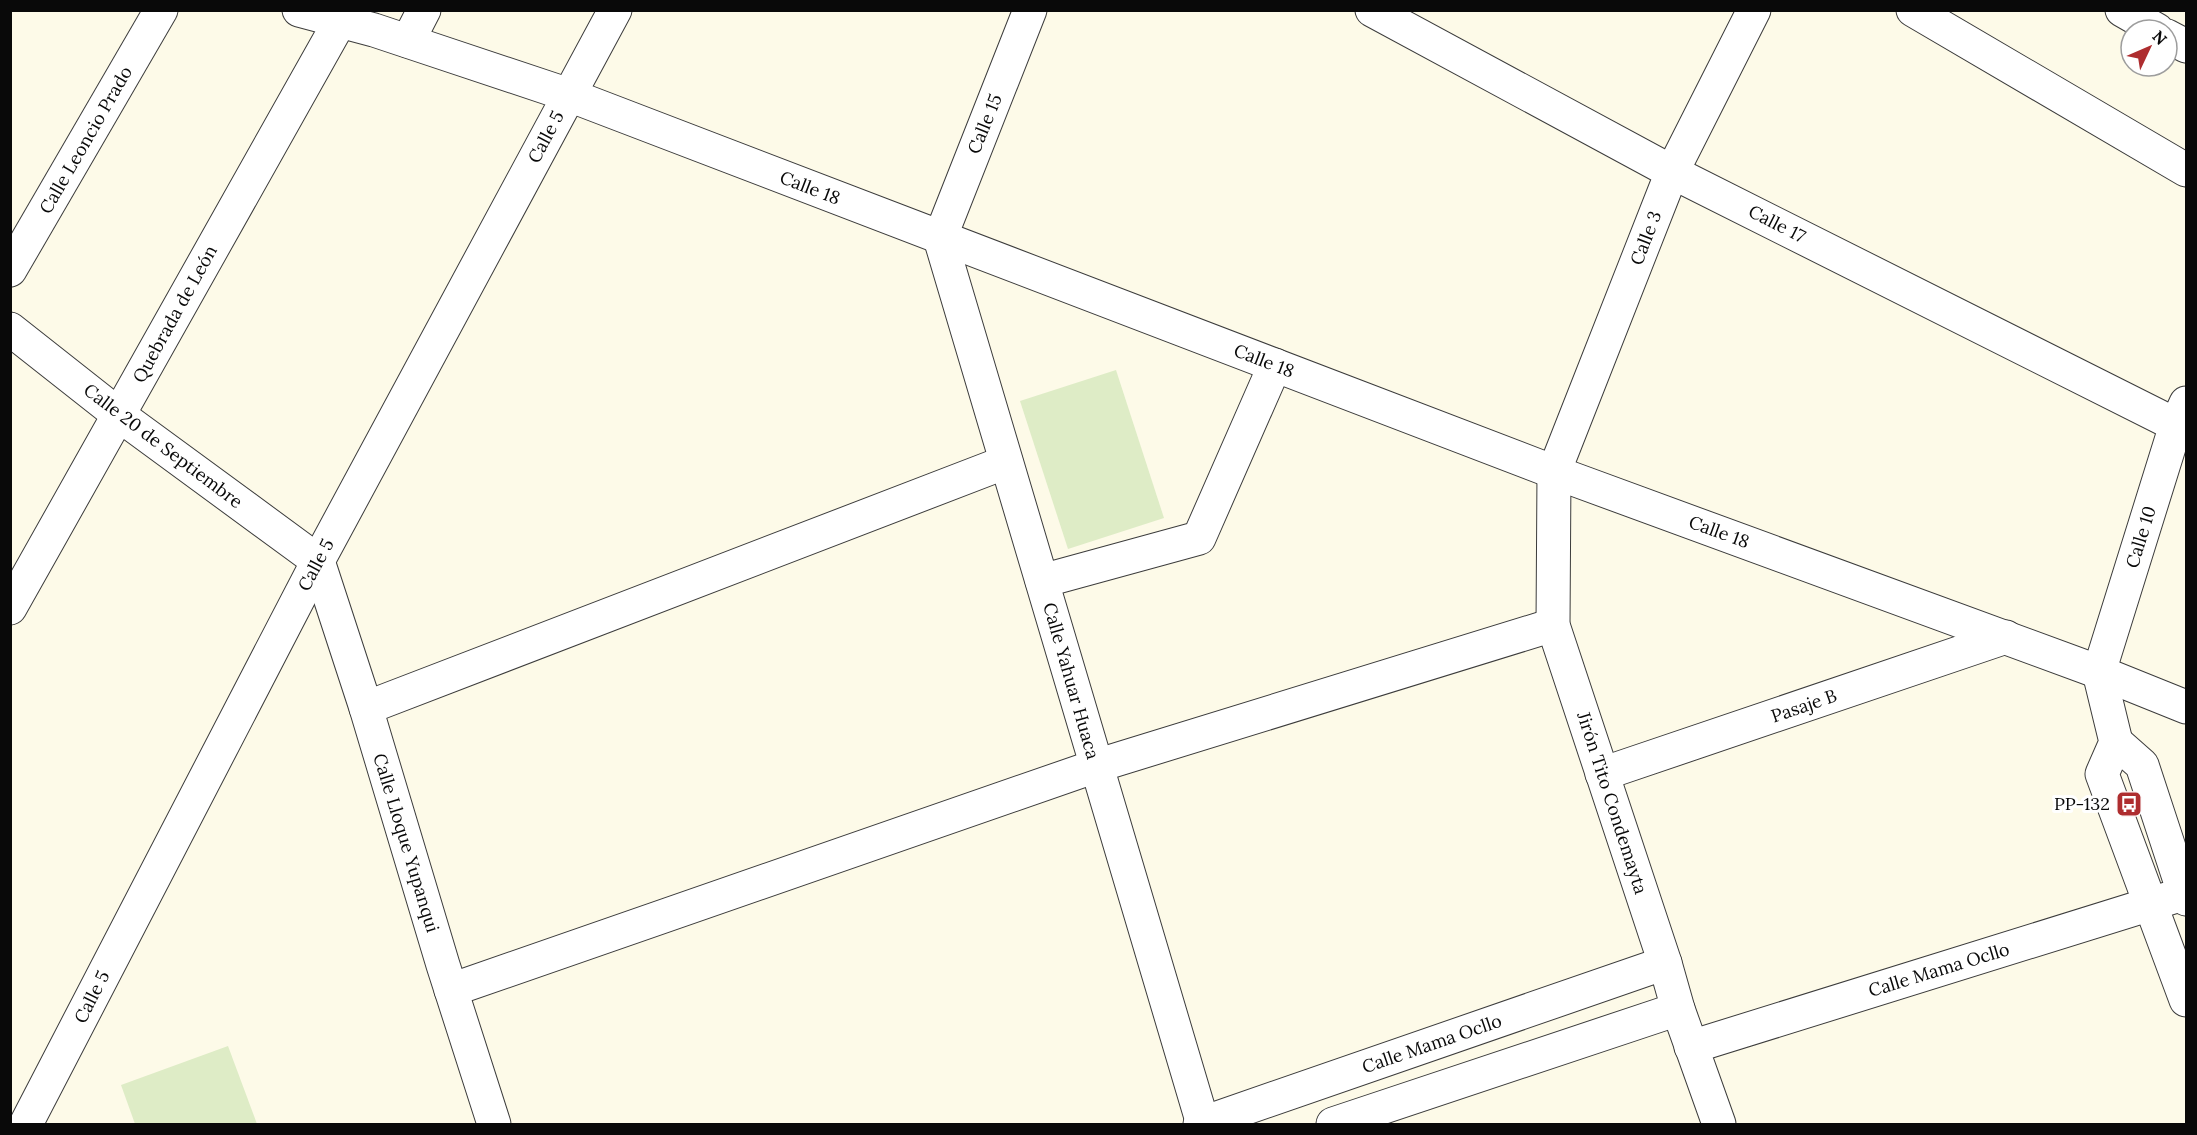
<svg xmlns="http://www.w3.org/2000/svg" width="2197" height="1135" font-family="Lora,serif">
<rect width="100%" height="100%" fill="#fdfae8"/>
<g fill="#deecc6">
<polygon points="1116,370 1164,518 1068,549 1020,401"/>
<polygon points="228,1046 257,1124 135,1124 121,1085"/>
</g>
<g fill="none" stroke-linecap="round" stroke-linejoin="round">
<g stroke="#3c3c3c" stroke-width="35">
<g id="minor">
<polyline points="299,10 374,30 569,95 1554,472 2099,672 2186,707"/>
<polyline points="1372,10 1672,172 2186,430"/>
<polyline points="1913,10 2186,170"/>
<polyline points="2122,10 2157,30"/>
<polyline points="2167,36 2186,46"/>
<polyline points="408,41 424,10"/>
<polyline points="940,238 1203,1124"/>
<polyline points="940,238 1030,10"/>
<polyline points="10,270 161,10"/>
<polyline points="10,329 119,415 318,561 366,708 443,965 494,1124"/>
<polyline points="1042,581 1199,538 1275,365"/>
<polyline points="10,608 340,21"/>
<polyline points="2099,672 2116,742 2102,774 2186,1000"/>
<polyline points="2099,672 2176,425 2186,403"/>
<polyline points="366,708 1006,462"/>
<polyline points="2116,742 2142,765 2186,899"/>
<polyline points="1602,774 2006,637"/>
<polyline points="451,990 1096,766 1553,625"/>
<polyline points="1691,1047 2186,893"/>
<polyline points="26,1124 318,561 615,10"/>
<polyline points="1200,1124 1665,963"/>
<polyline points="1333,1124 1678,1009"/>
<polyline points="1719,1124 1678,1009 1665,963 1553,625 1554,472 1672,172 1754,10"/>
</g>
</g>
<use href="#minor" stroke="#fff" stroke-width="33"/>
</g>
<defs>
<g id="bus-square" transform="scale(1.35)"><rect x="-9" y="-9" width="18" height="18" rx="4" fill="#ae2d2f" stroke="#fff"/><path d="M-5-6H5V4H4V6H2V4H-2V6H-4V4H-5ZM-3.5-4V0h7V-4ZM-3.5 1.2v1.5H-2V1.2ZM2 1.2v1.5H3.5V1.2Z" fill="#fff"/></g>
</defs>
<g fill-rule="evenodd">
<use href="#bus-square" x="2129" y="804"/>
</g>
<g text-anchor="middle" stroke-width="6" stroke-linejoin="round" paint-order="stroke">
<g font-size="18" fill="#090909" stroke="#fff">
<text transform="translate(985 124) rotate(-68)" y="6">Calle 15</text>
<text transform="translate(546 137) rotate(-62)" y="6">Calle 5</text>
<text transform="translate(86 140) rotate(-60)" y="6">Calle Leoncio Prado</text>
<text transform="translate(810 188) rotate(21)" y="6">Calle 18</text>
<text transform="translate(1777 224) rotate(27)" y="6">Calle 17</text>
<text transform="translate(1646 238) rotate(-69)" y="6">Calle 3</text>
<text transform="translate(175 314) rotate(-61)" y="6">Quebrada de León</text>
<text transform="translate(1264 361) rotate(21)" y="6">Calle 18</text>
<text transform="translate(163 446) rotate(37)" y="6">Calle 20 de Septiembre</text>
<text transform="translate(1719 532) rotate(20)" y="6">Calle 18</text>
<text transform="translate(2141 537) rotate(-73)" y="6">Calle 10</text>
<text transform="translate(316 565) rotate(-62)" y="6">Calle 5</text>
<text transform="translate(1071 681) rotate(74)" y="6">Calle Yahuar Huaca</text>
<text transform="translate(1804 706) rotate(-19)" y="6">Pasaje B</text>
<text transform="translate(1612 803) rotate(72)" y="6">Jirón Tito Condemayta</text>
<text transform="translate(406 843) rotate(73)" y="6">Calle Lloque Yupanqui</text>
<text transform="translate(1939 970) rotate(-17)" y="6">Calle Mama Ocllo</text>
<text transform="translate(92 997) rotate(-63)" y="6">Calle 5</text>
<text transform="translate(1432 1044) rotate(-19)" y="6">Calle Mama Ocllo</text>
</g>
<g font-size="18" fill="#090909" stroke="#fff" text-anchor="end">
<text x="2110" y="810">PP-132</text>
</g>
</g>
<rect width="2197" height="1135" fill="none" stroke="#090909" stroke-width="24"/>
<g transform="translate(2149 48) rotate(46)"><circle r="28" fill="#ffffff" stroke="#9d9d9d" stroke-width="1.5"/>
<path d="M0-4.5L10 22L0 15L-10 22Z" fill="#ae2d2f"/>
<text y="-9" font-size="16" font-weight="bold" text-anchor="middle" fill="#090909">N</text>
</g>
</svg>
